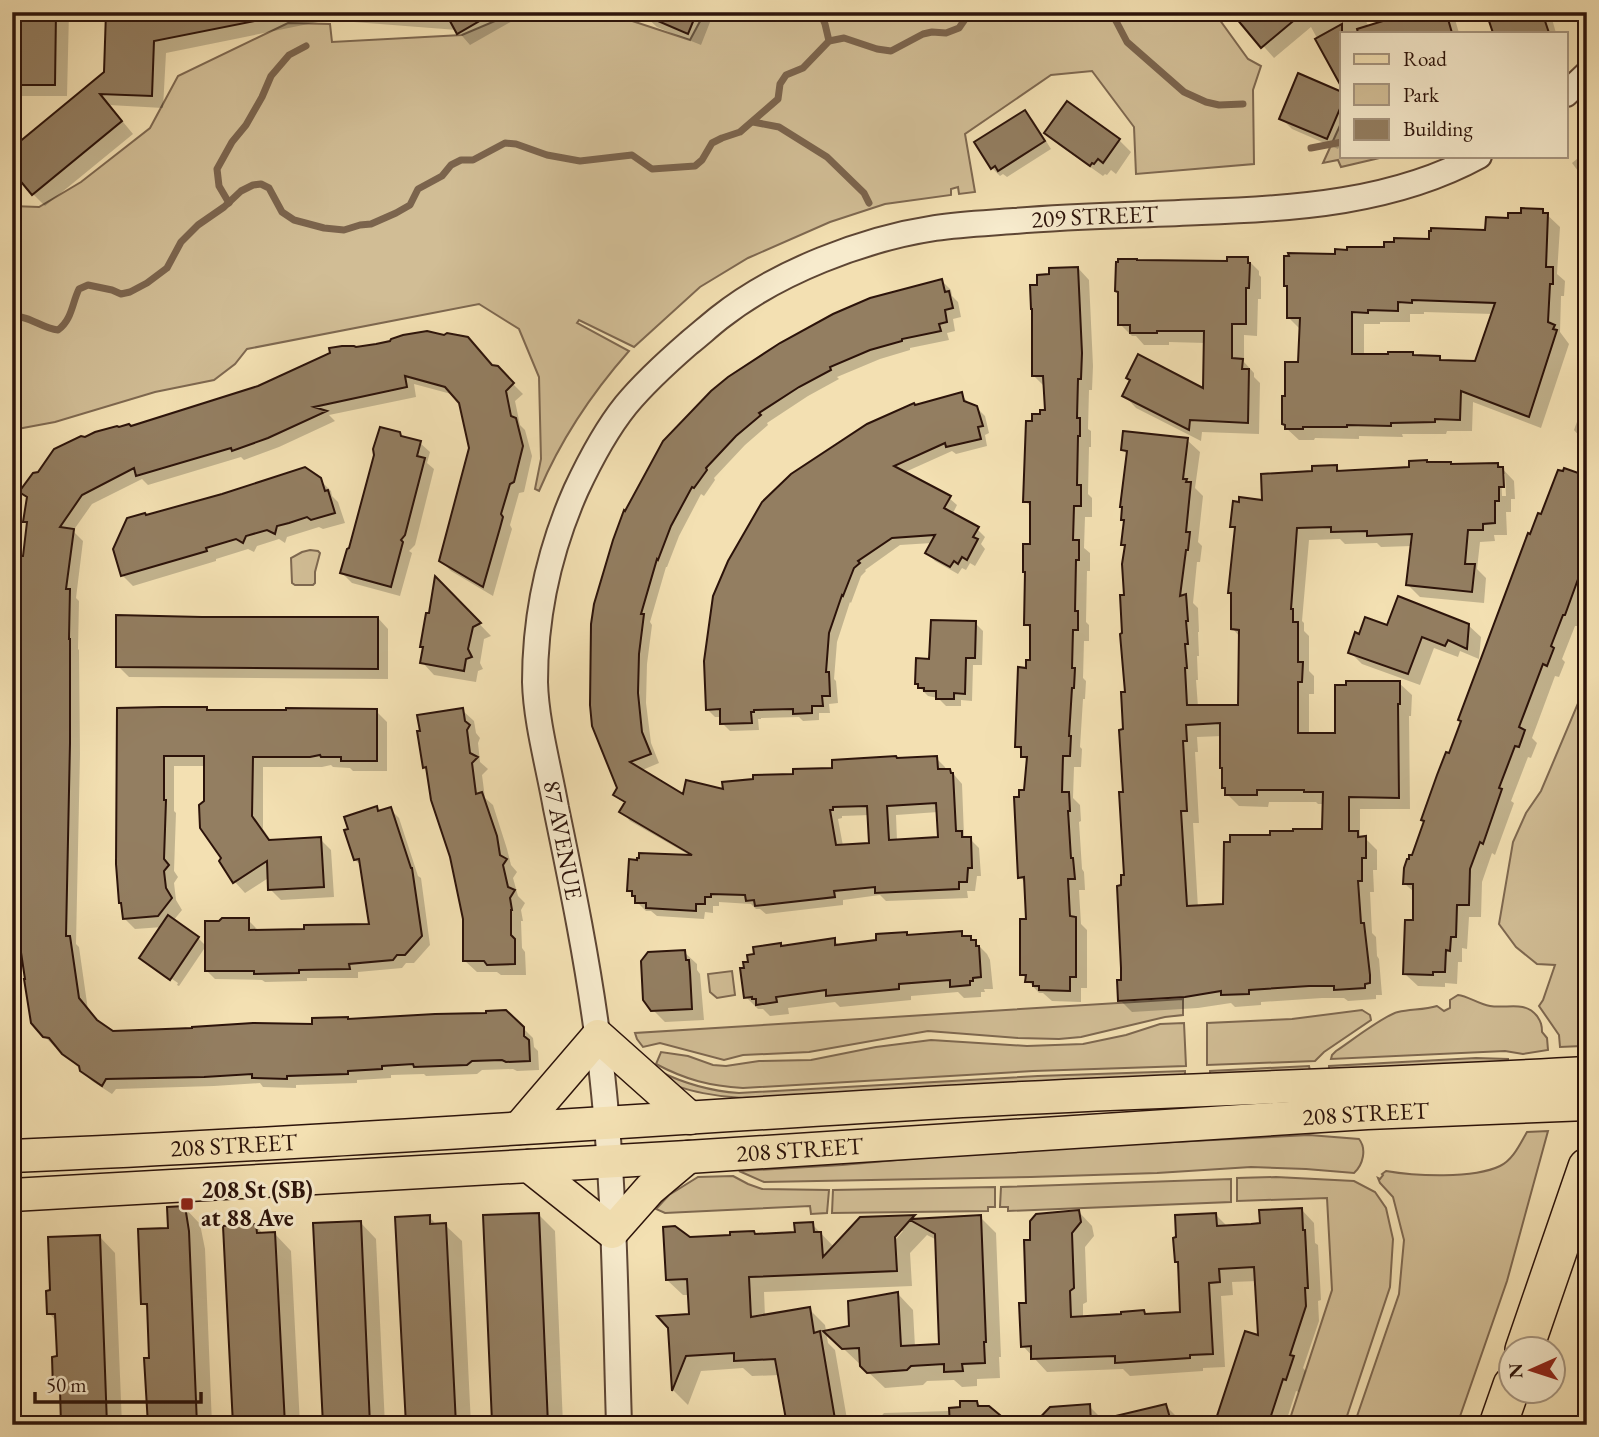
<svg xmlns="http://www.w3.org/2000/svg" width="1599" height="1437" font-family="'EB Garamond',serif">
<rect width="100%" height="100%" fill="#f3e0b2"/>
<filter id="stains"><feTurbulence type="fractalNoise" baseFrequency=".00286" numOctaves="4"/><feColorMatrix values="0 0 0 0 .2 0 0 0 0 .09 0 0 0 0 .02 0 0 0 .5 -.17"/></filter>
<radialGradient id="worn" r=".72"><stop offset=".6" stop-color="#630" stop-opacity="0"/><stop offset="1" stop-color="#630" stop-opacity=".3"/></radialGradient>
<g fill="#d1bd95" stroke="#7e6850" stroke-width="2">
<path d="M516 12H605L690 40 705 12H1214L1248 59 1261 66 1253 90 1254 164 1136 174 1134 127 1092 71 1051 75 965 134 975 192 959 194 958 187 951 189V195L885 204 830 222 748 258 700 287 634 347 579 320 577 323 629 351C592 393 561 439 539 491L535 489 541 459 539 377 519 329 479 304 247 349 235 364 214 380 155 392 55 422 12 430V206L39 207 81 182 150 128 178 76 288 23 330 24 332 42 462 35Z"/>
<polygon points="1342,121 1342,156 1388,156 1341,167 1338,160 1323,163"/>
<polygon points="310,550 318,551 320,553 315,572 315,583 313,585 295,585 292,583 291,558 302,552"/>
<polygon points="1587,678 1587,1031 1582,1046 1560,1047 1559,1035 1539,1006 1543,1000 1555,965 1537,964 1516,947 1499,924 1513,842 1526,813 1541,791 1582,694"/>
<polygon points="732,971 735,995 717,998 710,992 708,974"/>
<path d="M1458 995C1468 996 1478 1004 1490 1006 1507 1009 1524 1000 1537 1016 1541 1022 1542 1025 1542 1032L1547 1038 1548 1050 1523 1054 1505 1051 1331 1059 1332 1055 1336 1051C1350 1042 1384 1015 1398 1012 1411 1009 1424 1010 1437 1006L1444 1011 1450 1008V1000Z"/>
<polygon points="1183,999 1183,1015 1165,1017 1081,1037 1059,1039 1018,1038 928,1031 809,1052 743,1055 724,1060 660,1043 643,1047 637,1039 635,1033"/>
<polygon points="1362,1010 1370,1015 1371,1020 1324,1052 1315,1061 1207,1065 1207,1023 1292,1019"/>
<path d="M1184 1023 1186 1066 1033 1071 743 1088C710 1086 686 1080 656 1064L661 1052 688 1056 713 1065 726 1066 759 1061 811 1060 876 1047 931 1040 1027 1046 1083 1044 1126 1035 1160 1024Z"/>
<polygon points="1476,1058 1508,1059 1508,1062 1329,1070 1329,1066"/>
<polygon points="1309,1066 1310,1071 1210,1075 1210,1071"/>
<path d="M659 1071C685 1084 710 1091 739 1093L1038 1076 1185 1071V1076L742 1098C723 1097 682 1092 667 1080 664 1078 662 1074 659 1071Z"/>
<path d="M1548 1131 1507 1281 1457 1425H1354L1399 1294 1404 1240 1393 1197 1380 1183 1378 1178 1380 1179 1383 1175 1382 1174 1386 1171C1415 1176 1473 1179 1500 1166 1513 1160 1520 1144 1527 1132Z"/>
<path d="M1309 1135 1359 1139C1367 1149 1363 1165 1354 1173L1306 1169 1251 1167 1157 1173 1031 1177 764 1182 739 1171 842 1165 996 1151Z"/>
<polygon points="733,1176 748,1184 762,1189 829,1190 827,1213 811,1214 810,1206 665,1213 656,1209 669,1195 698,1177"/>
<polygon points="1276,1177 1354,1181 1375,1192 1386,1208 1393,1239 1390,1287 1344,1425 1288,1425 1332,1290 1327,1198 1237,1201 1237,1178"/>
<polygon points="1231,1179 1231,1202 1008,1211 1008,1207 1000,1207 1001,1187"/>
<polygon points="995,1187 995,1207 988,1207 988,1211 832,1213 833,1190"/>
</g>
<g fill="#0003" fill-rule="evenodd">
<polygon points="12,12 69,12 67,96 20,96 12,89"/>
<polygon points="108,12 528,12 470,45 457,30 328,20 166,53 163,108 109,105 133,134 45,206 33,194 106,73"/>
<polygon points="645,12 714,12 701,45 657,27 644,15"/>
<polygon points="1361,12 1369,27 1418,12 1450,12 1454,16 1459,33 1342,33 1342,84 1311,27 1274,58 1234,13"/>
<polygon points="1488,12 1550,12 1556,33 1495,33"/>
<polygon points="1342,94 1342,141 1338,149 1292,129 1281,118"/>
<polygon points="1025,112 1033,120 1051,149 1007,177 1003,174 1000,176 992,168"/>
<polygon points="1047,133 1119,140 1131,152 1116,174 1111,170 1107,175 1105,174 1103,176 1059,145"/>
<polygon points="1587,151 1587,183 1572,163"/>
<path d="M1542 210 1560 227 1557 274 1565 281 1564 296H1561L1560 332 1569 344 1541 428 1473 402 1472 431H1447L1446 434H1402L1403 437 1359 436V439L1315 438 1314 440H1299L1286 428V398L1299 364 1301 330 1288 317V288L1286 286 1337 255 1385 249 1487 232 1510 219ZM1424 312 1493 314 1476 363 1444 362 1439 357H1415L1413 354 1364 356V324H1380V322H1410V314H1424Z"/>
<polygon points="1247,259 1259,271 1259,275 1261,277 1261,299 1258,299 1257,336 1244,335 1244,362 1254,373 1254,377 1260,383 1259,434 1202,432 1201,441 1136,408 1124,395 1205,391 1206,343 1169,342 1169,345 1144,345 1136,336 1132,336 1120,324 1214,264"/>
<polygon points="1078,268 1089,280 1093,366 1092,390 1089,390 1088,429 1091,431 1091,447 1089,447 1088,494 1092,498 1092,517 1085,517 1084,548 1090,553 1090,571 1087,571 1086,622 1089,625 1089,641 1084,641 1083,678 1086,681 1085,699 1083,699 1080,747 1082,749 1081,767 1074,767 1073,798 1080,805 1081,821 1079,822 1082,869 1084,872 1085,890 1079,890 1081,924 1087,930 1087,988 1081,988 1081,1002 1052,1001 1043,993 1039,993 1022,974 1028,921 1026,883 1020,877 1021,799 1026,791 1029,762 1023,756 1023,752 1017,746 1027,669 1032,662 1032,630 1026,624 1032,546 1032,508 1025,501 1034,423 1046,412 1045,387 1033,375 1039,286"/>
<path d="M942 281 951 290 952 296 958 302 961 317 953 319 955 331 947 333 949 340 910 348V350L880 359 837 377 839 379 808 396 767 423 768 425 745 445 714 478 715 480 704 496 701 494 679 536 667 567H666L650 622 652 625 647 664 646 703 651 743 659 763 640 771 684 797 725 791 795 776 834 769 898 760 936 758 945 767 946 770H950L962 784 964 836 967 839H970L979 848 981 876H977L975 891H967L968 898 886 901 880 895 843 900V905L766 914 760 909H756L751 904 719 902V906H713V913L705 912 704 919 657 916 651 911H646L637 902V899L629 890 691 856 630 821 621 811 626 804 616 794 619 788 593 725 665 443ZM938 812 940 838 897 841 896 815ZM870 815 871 844 843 846 838 819 842 818V816Z"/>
<polygon points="493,367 497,368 523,394 515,401 520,425 525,430 532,456 524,492 519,493 510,525 512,529 509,539 493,596 451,571 441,561 471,448 460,402 455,395 414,384 416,397 329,415 335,421 279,447 244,460 241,457 148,485 142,479 92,504 73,531 83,541 76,598 79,601 78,649 79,650 80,754 76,944 79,947 88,1010 101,1024 113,1033 314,1025 348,1018 350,1021 523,1028 533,1038 534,1047 538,1051 539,1070 517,1071 513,1069 482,1070 477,1074 426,1076 424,1074 391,1075 391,1078 357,1080 357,1083 296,1085 296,1088 263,1087 260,1083 214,1086 116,1089 112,1094 92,1081 58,1047 55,1047 44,1036 24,558 29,525 25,521 28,499 21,492 39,474 85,439 130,428 258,388"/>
<polygon points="961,394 970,405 976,407 985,416 989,433 985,435 987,446 956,454 952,451 903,473 949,498 957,505 952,515 977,529 985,537 981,544 985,549 975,566 970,563 966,570 962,568 958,574 935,561 927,553 932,543 900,545 865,570 866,571 861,576 851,603 850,602 837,642 834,679 836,681 838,703 829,704 830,713 819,713 819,720 803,721 799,717 761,718 761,719 758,719 759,730 730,731 722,723 722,717 715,717 707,709 915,407"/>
<polygon points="1582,408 1587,410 1587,445 1574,430"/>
<polygon points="403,438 420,443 430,452 427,463 434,469 415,545 409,551 412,553 400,596 352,583 342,573 376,455"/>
<path d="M1187 440 1200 452 1195 488 1203 496 1198 542 1202 546 1200 562H1197L1193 603 1198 608 1199 632H1198L1199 656H1197L1198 680H1196L1198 707H1240V637L1233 629V595L1230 592 1236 531 1232 526 1264 502 1314 473 1336 467 1342 473 1411 469 1451 463 1453 466 1498 464 1514 481 1515 499H1511V512H1506L1507 535H1494L1495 541 1480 542 1477 569 1486 578 1484 603 1420 597 1408 585 1412 546 1381 547 1377 543 1345 544 1340 539 1309 540 1302 621 1304 623V631L1309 636V671L1314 676V694H1309V735H1337L1399 683 1412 695 1411 716H1409L1410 809H1360V836L1365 838 1377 850V870H1373L1374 892H1370L1372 933 1376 937 1377 956 1379 959 1382 995H1376V999L1348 1001 1344 998H1322L1261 1002V1005L1235 1007 1231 1003 1198 1008 1132 1012 1120 1000 1123 981V887L1126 877 1125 731 1127 694V547L1123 544 1126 522 1123 519 1128 455 1122 449ZM1501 474H1505L1506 496H1502ZM1222 736 1224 787 1227 790V794L1239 806 1268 807 1269 802H1316L1318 804H1324V830L1271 837 1225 906 1198 908 1193 823H1199L1195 752H1198L1197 737Z"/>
<polygon points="1583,476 1587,480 1587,601 1578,626 1575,626 1562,659 1565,662 1559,677 1555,676 1532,738 1537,743 1531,758 1528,757 1511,801 1514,803 1495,855 1492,853 1482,882 1481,917 1469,917 1467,949 1462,948 1462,962 1458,962 1457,984 1445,983 1445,987 1418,986 1405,974 1415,922 1415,893 1405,884 1413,857 1531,536 1542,517"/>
<polygon points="319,479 331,491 332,496 338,502 345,523 323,529 319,527 287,537 285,543 279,539 257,546 254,552 248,549 216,559 216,561 133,586 123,576 115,549 147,517"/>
<polygon points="437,580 491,636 484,639 480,663 483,669 478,671 476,682 434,675 422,662 424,649 422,647 430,616"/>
<polygon points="378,618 388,629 388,679 129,677 118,666"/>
<polygon points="975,623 983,631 982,665 973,665 972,701 961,700 961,706 946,706 938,698 928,696 920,688"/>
<polygon points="1468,625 1481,637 1479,659 1460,651 1458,657 1434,648 1420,685 1362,664 1350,652"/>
<polygon points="118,709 206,709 209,711 376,711 387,722 387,771 353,771 350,768 333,767 331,765 322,767 263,767 263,829 272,842 320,839 331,850 334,897 281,900 270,889 270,877 245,893 235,882 223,858 206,802 206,766 174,766 174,811 176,813 174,871 178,877 174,883 176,900 182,910 173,921 198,938 206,946 179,986 177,985 178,983 147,962 147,964 141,958 163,927 135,929 124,918"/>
<polygon points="462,710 474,721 476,733 480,738 478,743 480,762 488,769 482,775 485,798 493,805 507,849 511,865 517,872 513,878 518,896 525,903 521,910 523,921 521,921 522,948 525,952 526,975 501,975 497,972 477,972 465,961 465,918 451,856 428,771 425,767"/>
<polygon points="377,808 381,812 390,809 399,818 418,876 421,878 430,945 414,963 406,963 402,968 358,972 358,978 307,978 307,981 265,982 262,980 215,979 206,970 248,920 257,929 257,932 371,926 362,866 355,860"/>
<polygon points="961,933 966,938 970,937 987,954 990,960 993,989 984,989 985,992 981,992 981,997 964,998 958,992 911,996 911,1000 840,1007 835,1002 788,1008 789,1014 770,1016 763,1009 758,1009 746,997 783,948 834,940 840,946 878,942 906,934 908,936"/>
<polygon points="684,952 697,964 697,970 700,974 704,1020 665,1022 653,1010"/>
<polygon points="184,1207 200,1224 205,1249 212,1425 150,1425 151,1360 149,1309 143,1303 170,1229"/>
<polygon points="1301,1209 1314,1223 1315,1243 1318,1245 1321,1300 1318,1301 1319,1321 1303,1368 1306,1371 1299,1392 1296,1391 1285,1425 1216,1425 1260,1338 1257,1281 1232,1282 1233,1295 1221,1296 1225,1367 1203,1368 1203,1371 1130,1376 1123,1369 1047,1372 1023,1346 1032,1242 1079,1212 1092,1226 1094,1236 1085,1247 1087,1302 1083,1304 1083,1318 1144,1312 1147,1315 1182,1313 1180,1264 1177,1261 1216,1215 1228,1227 1251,1226"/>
<polygon points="538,1214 555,1231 563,1425 498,1425 494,1421"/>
<polygon points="429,1217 437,1225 445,1225 462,1241 471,1425 407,1425"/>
<path d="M914 1217 918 1220 980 1217 996 1233 1001 1357H999L1000 1378 977 1379V1386L962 1387 954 1380 927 1381 923 1385 885 1388 826 1332 851 1327 898 1294 913 1310 915 1347 941 1345 937 1240 927 1235 910 1253 912 1286 764 1292 765 1317 809 1309 825 1325 828 1343 835 1350 848 1425H788L780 1375 752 1376 743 1368 701 1371 688 1405 673 1390 669 1328 691 1316 690 1295H683L667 1280 690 1239 796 1234 812 1224 834 1247 861 1219ZM898 1231H903L891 1245 888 1243Z"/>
<polygon points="360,1222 376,1239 385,1425 325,1425"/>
<polygon points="256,1226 264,1235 275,1234 291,1251 300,1425 234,1425"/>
<polygon points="99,1236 115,1253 122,1425 63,1425 62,1395 55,1388 59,1358 57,1322 49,1313 52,1292"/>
<polygon points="977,1403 1007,1425 877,1425 877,1421 884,1413 949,1411"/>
<polygon points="1089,1406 1106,1423 1106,1425 1044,1425 1043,1416"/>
<polygon points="1166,1406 1182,1422 1183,1425 1120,1425"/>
</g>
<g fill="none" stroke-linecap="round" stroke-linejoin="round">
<g stroke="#7b644d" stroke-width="7">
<polyline points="820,12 825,24 829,41"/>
<polyline points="1115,12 1116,21 1127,42 1184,92 1206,102 1219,105 1243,104"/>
<polyline points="753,122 779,127 827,157 864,193 869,203"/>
<polyline points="1311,148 1342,142"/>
<polyline points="229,203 219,186 217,169 232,142 246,125 262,97 271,76 289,55 306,46"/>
<path d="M12 316C31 316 41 328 58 330 72 320 72 303 79 289L88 285 112 290 121 294 130 292 147 283 167 268 181 242 198 225 224 207 241 191 253 185 261 184 269 188 282 212 294 220 324 228 344 230 360 225 371 224 396 213 410 205 418 189 442 176 451 165 461 160H473L505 143 516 144 547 155 580 161 632 155 652 169 695 166 702 160 712 143 722 138 740 132 778 99 780 84 786 75 803 68 829 41 844 38 877 49 891 51 923 34 932 32 946 33 959 28 970 12"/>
</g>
</g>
<g fill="#937e61" stroke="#2c130a" stroke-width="2" fill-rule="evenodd">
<polygon points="12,12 56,12 55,85 12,85"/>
<polygon points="106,12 254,12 255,21 154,41 152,96 100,94 122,121 32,195 12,171 12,148 104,72"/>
<polygon points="445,12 495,12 457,34"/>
<polygon points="637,12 697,12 688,34"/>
<polygon points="1231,12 1304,12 1261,48"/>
<polygon points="1412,12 1446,12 1452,33 1358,33 1357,29"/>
<polygon points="1486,12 1542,12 1549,33 1493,33"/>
<polygon points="1342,24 1342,88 1315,39"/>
<polygon points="1298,73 1342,92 1342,104 1327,139 1279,119"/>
<polygon points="1067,101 1120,139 1103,163 1098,159 1094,164 1092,163 1090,166 1044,133"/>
<polygon points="1025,110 1045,141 998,171 995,166 991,169 974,142"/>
<path d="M1521 208 1543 209V213H1548L1546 267H1553V284H1550L1548 322 1555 325 1553 329 1557 330 1529 417 1461 391 1460 420 1435 419V422L1391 423V426L1347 425V427H1303V429H1285V425L1282 424V396H1285V362H1298L1300 318H1287V286H1284V256H1289L1288 253 1335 254V249L1347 250V247H1384V242H1394V238L1429 239V231H1431V228L1485 230 1486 217 1508 218V213H1521ZM1412 300 1495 303 1475 361 1440 360V356L1413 355V352H1388V354H1352V312L1368 313V310L1398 311V302L1412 303Z"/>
<polygon points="1227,257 1248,257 1248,263 1250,263 1249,288 1246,288 1246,324 1232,324 1232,358 1243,359 1242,369 1249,369 1248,423 1190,420 1189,430 1122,396 1130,380 1126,378 1138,354 1203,388 1204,331 1157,331 1157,333 1130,333 1130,325 1118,325 1118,292 1115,291 1116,262 1118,262 1118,259 1137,259 1137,260 1227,261"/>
<polygon points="1078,267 1082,353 1081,379 1078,379 1077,418 1080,418 1080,436 1078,436 1077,485 1081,485 1081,506 1074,506 1073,540 1079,540 1079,560 1076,560 1075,611 1078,611 1078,630 1073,630 1072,668 1075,668 1074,688 1072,688 1069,736 1071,736 1070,756 1063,756 1062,792 1069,792 1070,811 1068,811 1071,858 1073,858 1075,879 1068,879 1070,916 1076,917 1076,977 1070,977 1070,991 1039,990 1039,986 1033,986 1033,982 1025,982 1026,975 1020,975 1020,919 1026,919 1024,877 1018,878 1014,797 1019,797 1019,790 1024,790 1027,757 1021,757 1021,747 1015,747 1018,667 1026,668 1026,660 1030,660 1030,625 1024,625 1025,572 1023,572 1023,544 1030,544 1030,502 1023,502 1026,421 1032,421 1032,414 1040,414 1040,410 1045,410 1043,376 1032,376 1032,309 1031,309 1030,285 1037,285 1037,275 1049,274 1049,268"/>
<path d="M942 279 945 292 949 291 953 308 945 310 947 322 939 324 941 331 902 339V341L870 350 830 367 831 370 799 387 759 413 761 415 736 436 706 468 707 470 694 488 692 487 671 526 658 560 657 559 641 614H644L639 654 638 693 642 732 651 754 630 762 683 794 686 780 723 789 722 782 753 779V775L793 774V769L832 768V760L896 756 897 758 937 756 938 769H950L951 773H953L956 831H962V837H971L972 868H968L967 882H959V889L875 893V887L834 891 835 897 755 906 754 900 746 901 745 895 711 894V897H705V904H696V911L646 908V903H635V896H632V891H627L629 859 637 860V858H639V853L692 855 619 812 625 802 613 795 617 788 592 726 590 705 591 624 594 604 613 540 624 510 625 511 663 441 711 391 728 377 780 343 833 314 870 298ZM936 803 938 837 889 840 887 806ZM867 806 869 843 836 845 830 810H833V807Z"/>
<polygon points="427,331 444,335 447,333 468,337 492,365 498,366 514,383 506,391 511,416 516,418 523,446 514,482 510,484 501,514 503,517 500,528 483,587 439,561 469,448 459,403 445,387 405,376 407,387 314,407 327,411 268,438 232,451 231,448 136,476 134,468 82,495 60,527 74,529 66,589 70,589 69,639 70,639 70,743 66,936 70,936 79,998 97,1020 113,1031 192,1028 192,1027 253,1023 312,1024 312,1018 348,1017 348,1019 435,1014 486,1013 486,1011 506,1010 524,1027 524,1036 529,1040 530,1061 506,1062 502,1060 472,1061 467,1065 414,1067 413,1064 382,1066 382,1069 348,1071 348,1074 287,1076 287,1079 252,1078 252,1074 204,1077 106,1079 102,1086 80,1071 79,1066 62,1054 49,1038 43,1037 31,1023 24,979 25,979 17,926 20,783 18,621 20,556 23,556 27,522 23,522 27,497 19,492 33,473 38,472 54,449 81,436 85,437 95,432 117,426 119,427 129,424 131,426 258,386 330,353 329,348 342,346 354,346 356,347 376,344 390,341 391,339 403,335"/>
<polygon points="962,392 964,401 977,406 983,426 978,427 981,439 946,447 945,443 894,466 951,496 944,508 979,527 973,537 978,539 967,560 962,557 958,564 954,561 950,567 925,553 935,535 892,538 858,561 860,563 854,568 843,596 842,595 829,633 826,672 829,672 830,696 822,696 823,706 812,706 812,713 793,714 793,709 754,710 754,712 751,712 752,723 720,724 720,709 706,710 704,661 713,596 728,561 762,502 791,474 867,424 914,403 915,405"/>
<polygon points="380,427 400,432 401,436 421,441 417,456 425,458 405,535 401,540 403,542 391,587 340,573 347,549 349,548 374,455 373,449"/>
<path d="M1123 431 1188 438 1183 479H1187L1186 482H1191L1186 532H1190L1188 550H1186L1180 596 1186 594 1188 621H1186L1188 644H1185L1187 668H1185L1187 705H1238L1239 630 1231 629V593H1228L1235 527H1230L1233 501 1239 502V497L1262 500 1261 474 1312 471V466L1337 465V471L1409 467V461L1427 460V462H1451V464L1498 463V467H1503L1504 487H1499V501H1495V523L1483 524V530H1468L1465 564H1475L1472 592 1406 585 1412 534 1367 536V531L1331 532V527L1297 528 1291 609H1293V622H1298V662H1303L1302 682H1298V733H1335V685H1346V681H1400V704H1398L1399 798 1349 797V831H1358V837L1366 836V858H1362V881H1358L1361 923H1364L1370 975V983L1365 984V988L1334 990V986H1309L1249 990V994L1221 995V991L1185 997 1118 1001 1117 980H1121V968L1117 886 1121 885V875H1124L1119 792H1123L1119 730 1123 729 1121 692H1125L1120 634 1122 633 1120 595H1124L1122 564 1125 545H1121L1124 520H1121L1122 507H1120L1127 451 1121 450ZM1220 723V768H1222V788H1225V795H1257V790H1304V792H1323L1322 829H1293V831H1270V835H1230V842H1224L1223 904 1187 906 1181 811H1187L1183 741H1187L1186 725Z"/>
<polygon points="305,467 321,478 325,491 328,490 335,513 311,520 307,517 289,523 277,526 275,534 267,530 246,536 243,543 236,539 206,548 207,551 121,576 113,549 127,518 145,513 146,515 222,494"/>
<polygon points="1564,468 1584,475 1582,479 1587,481 1587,573 1581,571 1565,615 1563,615 1551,646 1554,648 1547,666 1543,664 1519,727 1525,730 1519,747 1515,746 1499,788 1502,789 1483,844 1480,842 1470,869 1469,905 1457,905 1456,937 1451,937 1450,951 1446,950 1445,972 1433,972 1433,975 1403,974 1405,920 1413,920 1413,884 1403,884 1404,868 1407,859 1409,859 1409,855 1412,855 1424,821 1421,820 1437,775 1446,752 1449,753 1461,721 1458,720 1528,533 1530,534 1538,513 1541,514 1558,470 1563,471"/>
<polygon points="435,576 481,623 473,627 468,649 472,657 466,659 464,671 420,663 423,647 420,647 426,613 429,613"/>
<polygon points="1398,596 1469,624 1467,649 1448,640 1445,646 1422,637 1408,674 1348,653 1355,632 1359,634 1365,617 1387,625"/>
<polygon points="116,615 202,617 378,617 378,669 116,667"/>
<polygon points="931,620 976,621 975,658 966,658 965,694 954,693 954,699 936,699 936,691 924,691 924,688 918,688 918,684 915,684 916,658 929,659"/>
<polygon points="162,707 207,707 207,710 286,710 286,708 377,709 377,761 341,761 341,757 321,757 320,755 310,757 253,757 252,816 269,840 321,837 324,887 268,890 267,861 233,883 219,861 221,858 200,828 199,805 204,801 204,756 164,756 164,800 166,800 164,859 169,865 164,871 166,888 172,898 158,916 123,919 121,903 119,903 116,864 117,708"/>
<polygon points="463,708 465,721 470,725 467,730 470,753 478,757 472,763 476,794 482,792 497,836 500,855 507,859 503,865 508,887 515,890 510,898 512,910 511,910 511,935 515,939 515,964 487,965 484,961 463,961 463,919 450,857 431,800 426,767 423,768 417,731 420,731 417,715"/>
<polygon points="377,806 378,811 391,807 411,868 412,868 422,936 405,955 397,955 393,960 349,964 350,969 299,970 299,973 254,974 254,971 205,971 205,921 219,921 222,918 249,918 249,930 304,929 304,925 369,924 359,859 354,860 344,830 348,829 344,817"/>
<polygon points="168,915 199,937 170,980 139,958"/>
<polygon points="962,931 962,936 971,936 971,940 976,940 976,946 979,946 981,977 973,978 973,981 970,981 970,985 950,987 950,980 899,984 899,989 826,996 826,990 776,997 777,1002 756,1005 756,999 752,999 752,997 744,998 740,968 744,968 743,962 748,962 747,955 754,954 753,947 781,943 781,946 835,938 835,945 876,940 876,934 907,932 907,935"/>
<polygon points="685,950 686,960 689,960 690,972 692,1009 651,1011 643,1000 641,961 648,952"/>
<polygon points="185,1206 189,1231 197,1425 148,1425 144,1358 149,1358 147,1304 141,1304 138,1229 168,1228 167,1207"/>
<polygon points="1302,1208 1303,1230 1305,1230 1308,1288 1305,1288 1306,1306 1290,1355 1294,1356 1286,1380 1283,1379 1268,1425 1214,1425 1245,1331 1258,1335 1254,1267 1219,1269 1220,1282 1209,1283 1213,1354 1190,1355 1190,1358 1115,1363 1115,1356 1031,1359 1031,1346 1021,1347 1019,1303 1026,1303 1024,1240 1030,1240 1030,1221 1036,1214 1079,1210 1081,1222 1072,1233 1074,1288 1070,1291 1071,1317 1121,1314 1121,1312 1144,1310 1145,1314 1180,1312 1178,1262 1175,1262 1173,1238 1176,1237 1175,1215 1216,1213 1217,1226 1251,1224 1260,1223 1259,1210"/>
<polygon points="539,1213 548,1425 497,1425 497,1422 492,1422 483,1215"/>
<polygon points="430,1215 430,1224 446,1223 456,1425 406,1425 395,1217"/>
<polygon points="915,1215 911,1219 981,1215 986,1342 984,1342 985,1363 962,1364 963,1371 944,1372 944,1364 911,1366 907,1370 867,1373 860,1366 859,1348 842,1349 823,1331 849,1326 848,1301 898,1292 901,1346 939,1344 935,1234 910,1220 895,1237 897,1271 749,1277 751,1317 810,1307 814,1333 820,1331 836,1425 787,1425 775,1359 734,1361 734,1353 686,1356 672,1391 668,1328 657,1316 689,1314 687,1279 666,1280 663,1227 675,1226 690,1237 730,1235 730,1232 754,1231 755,1234 795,1232 794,1223 813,1222 814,1232 821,1232 823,1257 860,1217"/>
<polygon points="361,1221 370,1425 323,1425 313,1223"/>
<polygon points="256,1224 257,1233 275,1232 285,1425 233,1425 223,1226"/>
<polygon points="100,1235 107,1425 61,1425 60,1389 53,1389 52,1357 57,1356 55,1314 47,1314 46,1291 50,1290 48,1237"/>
<polygon points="960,1401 977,1401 978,1406 989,1406 1012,1425 950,1425 949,1408 960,1407"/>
<polygon points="1090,1404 1091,1423 1033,1425 1050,1407"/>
<polygon points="1166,1404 1172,1425 1107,1425 1107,1418"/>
</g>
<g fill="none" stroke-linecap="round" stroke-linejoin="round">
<g stroke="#5e4634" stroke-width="28">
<g id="minor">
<polyline points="1566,94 1587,74"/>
<path id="s1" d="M619 1425C615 1297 615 1168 598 1041 588 963 572 885 556 808 549 768 536 722 535 682 535 615 549 551 576 490 590 460 605 431 626 405 645 382 666 363 689 343 699 335 709 326 719 318 777 272 863 239 935 228 961 224 988 223 1014 221 1076 216 1139 215 1201 212 1295 209 1395 202 1479 156"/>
</g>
</g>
<g stroke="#2c130a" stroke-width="35">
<g id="major">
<polyline points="519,1128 598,1036 690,1118"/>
<path id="s2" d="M12 1156C324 1143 635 1120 946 1102 1159 1090 1373 1085 1587 1073"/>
<polyline points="529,1166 612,1232 650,1189 688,1157"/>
<path id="s3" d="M12 1195 688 1157 1367 1113 1587 1104"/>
</g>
</g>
<g stroke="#2c130a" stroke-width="40">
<g id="highway">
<polyline points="1524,1350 1587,1167"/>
<polyline points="1498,1425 1512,1385"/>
</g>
</g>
<use href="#minor" stroke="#f7ebcd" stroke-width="24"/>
<use href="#major" stroke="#f3e0b2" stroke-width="32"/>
<use href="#highway" stroke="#f3e0b2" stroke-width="37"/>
</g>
<rect fill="#8f2418" stroke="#f7ebcd" stroke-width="2.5" x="180" y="1197" width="14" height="14" rx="3.5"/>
<g text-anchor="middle" stroke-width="6" stroke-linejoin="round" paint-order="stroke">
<g font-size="24" fill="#2c130a" stroke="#f7ebcd">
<text dy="8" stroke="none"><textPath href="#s1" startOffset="1570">209 STREET</textPath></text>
<text transform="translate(563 840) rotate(79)" y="8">87 AVENUE</text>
<text dy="8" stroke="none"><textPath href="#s3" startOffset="1356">208 STREET</textPath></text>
<text dy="8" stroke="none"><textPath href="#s2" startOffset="222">208 STREET</textPath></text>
<text dy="8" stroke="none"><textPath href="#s3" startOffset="789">208 STREET</textPath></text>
</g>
<g font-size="24" font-weight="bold" fill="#2c130a" stroke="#f7ebcd" text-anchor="start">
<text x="201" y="1198">208 St (SB)<tspan x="201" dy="28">at 88 Ave</tspan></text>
</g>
</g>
<rect width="1599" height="1437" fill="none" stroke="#f3e0b2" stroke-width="42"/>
<rect x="14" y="14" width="1571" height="1409" fill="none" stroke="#2c130a" stroke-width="3.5"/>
<rect x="21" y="21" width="1557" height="1395" fill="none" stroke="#2c130a" stroke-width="2"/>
<rect x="1340" y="32" width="228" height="126" fill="#f7ebcd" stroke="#a6957f" stroke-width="2"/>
<rect x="1354" y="54" width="35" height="10" fill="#f3e0b2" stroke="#a6957f" stroke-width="2"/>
<text x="1403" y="66" font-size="21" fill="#2c130a">Road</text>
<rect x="1354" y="84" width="35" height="21" fill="#d1bd95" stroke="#a6957f" stroke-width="2"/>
<text x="1403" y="102" font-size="21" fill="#2c130a">Park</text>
<rect x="1354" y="119" width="35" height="21" fill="#937e61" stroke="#a6957f" stroke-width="2"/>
<text x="1403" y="136" font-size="21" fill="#2c130a">Building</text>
<g transform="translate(1532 1370) rotate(267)"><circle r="33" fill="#f7ebcd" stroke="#a6957f" stroke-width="2"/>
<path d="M0-5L12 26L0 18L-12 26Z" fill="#8f2418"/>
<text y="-10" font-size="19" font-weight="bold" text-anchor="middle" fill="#2c130a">N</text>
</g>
<path d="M35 1392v10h166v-10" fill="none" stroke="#2c130a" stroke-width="3.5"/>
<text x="46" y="1392" font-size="21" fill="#2c130a" stroke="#f7ebcd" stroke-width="5" paint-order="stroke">50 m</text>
<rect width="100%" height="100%" filter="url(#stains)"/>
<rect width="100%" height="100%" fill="url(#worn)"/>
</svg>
